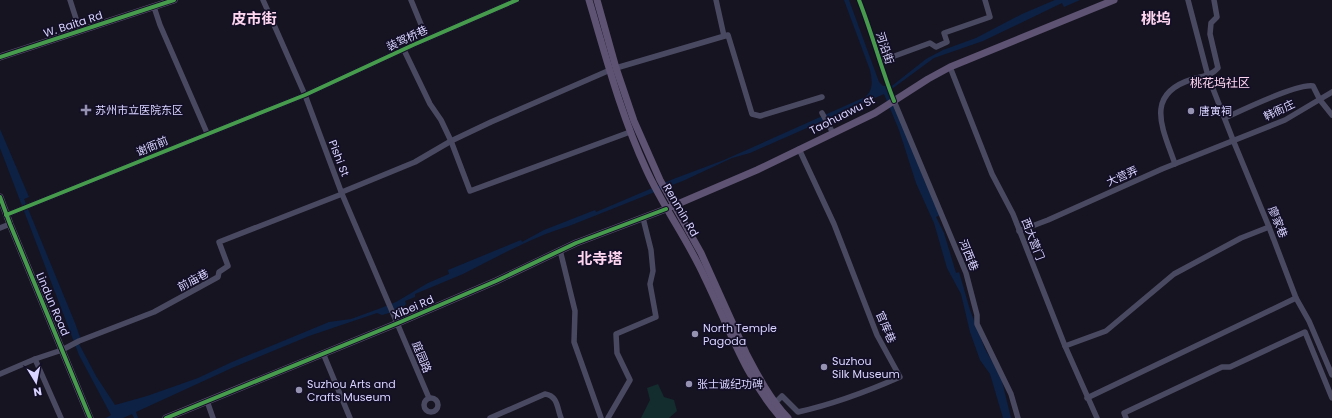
<svg xmlns="http://www.w3.org/2000/svg" width="1332" height="418" font-family="Poppins,'Noto Sans SC',sans-serif">
<rect width="100%" height="100%" fill="#161421"/>
<polygon fill="#132c2d" points="658,384 664,397 674,400 677,411 669,418 641,418 650,400 647,388"/>
<path fill="#0d2144" d="M844 0H849L879 82 883 86H887L888 89 926 59 943 50 976 38 1022 14 1055 0H1080L1064 7 1062 3 983 41 934 58 889 91 908 137 924 180 940 215 936 217 944 233 956 273 959 272 970 310 985 349 1001 377 1011 418H1003L990 374 980 360 970 332 961 294 947 268 934 223 916 183 899 130 884 94 750 153 732 158 685 180 569 226C532 237 497 257 463 274 447 281 431 287 415 294V297L405 301 406 304 400 310 382 315 377 313 309 336 234 367 136 412 138 418H134L132 414 123 418H106L111 415 79 355 0 148V129L29 197 24 199 75 323 81 340 78 342 96 376 115 405 147 396 198 378 232 362 329 322 351 319 381 308 396 302 428 283 449 274 448 270 521 240 522 242 544 230 595 210 596 212 676 178 724 160 865 97C874 90 872 80 870 70Z"/>
<g fill="none" stroke-linecap="round" stroke-linejoin="round">
<g stroke="#4a4962" stroke-width="5.5">
<polyline points="70,0 80,31"/>
<polyline points="263,0 305,95 342,194 429,398"/>
<polyline points="411,0 427,39"/>
<polyline points="716,0 724,36"/>
<polyline points="1188,0 1208,76 1233,140 1269,227 1296,298 1309,321 1332,375"/>
<polyline points="154,7 160,25 207,133"/>
<polyline points="404,50 430,104 441,120 451,141 470,191 630,132"/>
<polyline points="881,61 930,43 936,47 947,42 944,33 990,17 985,0"/>
<polyline points="950,67 992,174 1013,214 1065,346 1097,418"/>
<polyline points="616,68 728,35 752,114 760,116 822,97"/>
<polyline points="894,101 966,273 977,315 977,324 1011,394 1018,418"/>
<polyline points="822,113 833,133"/>
<path d="M1225 118C1242 110 1298 83 1313 86L1320 100 1332 115"/>
<path d="M1175 164C1163 129 1143 94 1193 79 1203 76 1211 76 1218 68L1210 34 1211 23 1217 17 1214 0"/>
<polyline points="342,192 415,162 451,141 491,122 610,70"/>
<polyline points="6,215 305,95 413,45 517,0"/>
<polyline points="0,228 10,224"/>
<polyline points="1019,231 1048,220 1162,169 1285,120 1332,92"/>
<polyline points="560,250 575,311 574,342 601,418"/>
<polyline points="1065,346 1106,331 1174,274 1241,238 1269,227"/>
<polyline points="323,353 350,418"/>
<polyline points="35,359 61,418"/>
<polyline points="0,374 35,359 62,350 79,341 154,312 218,277 219,272 228,266 219,242 342,194"/>
<circle cx="431" cy="405" r="7"/>
<polyline points="1087,398 1296,298"/>
<polyline points="207,401 213,418"/>
<path d="M773 405 782 396 798 412C834 404 866 392 900 377L877 335 834 224 799 149"/>
<path d="M490 418 545 394C558 396 557 408 561 418"/>
<polyline points="608,418 630,380 617,353 616,334 656,317 650,284 653,271 651,250 643,218"/>
<polyline points="1126,418 1124,413 1222,367 1230,367 1305,332 1332,398"/>
</g>
<g stroke="#5e5373" stroke-width="7">
<path d="M589 0C606 57 621 115 646 169 663 207 688 240 705 278 728 325 745 378 781 418"/>
<path d="M597 0 616 68 634 121 660 180 701 253 746 353C758 376 770 399 788 418"/>
<polyline points="0,57 174,0"/>
<polyline points="0,197 10,224 90,418"/>
<polyline points="166,418 398,323 496,281 576,243 666,209 757,170 875,113 928,79 950,67 1114,0"/>
</g>
<g stroke="#130f26" stroke-width="6">
<g id="cycleway">
<path d="M859 0C872 33 881 68 894 101"/>
<polyline points="0,57 174,0"/>
<polyline points="0,197 10,224 90,418"/>
<polyline points="6,215 305,95 413,45 517,0"/>
<polyline points="166,418 398,323 496,281 576,243 666,209"/>
</g>
</g>
<use href="#cycleway" stroke="#469c4c" stroke-width="4"/>
</g>
<g fill="#9591b1" stroke="#130f26" stroke-width="1.5">
<path d="M84 104h4v4h4v4h-4v4h-4v-4h-4v-4h4z"/>
<circle cx="1191" cy="111" r="4"/>
<circle cx="695" cy="334" r="4"/>
<circle cx="824" cy="367" r="4"/>
<circle cx="689" cy="384" r="4"/>
<circle cx="299" cy="390" r="4"/>
</g>
<g text-anchor="middle" stroke-width="3.5" stroke-linejoin="round" paint-order="stroke">
<g font-size="11" fill="#d9d4ff" stroke="#130f26">
<text transform="translate(73 24) rotate(-18)" y="4">W. Baita Rd</text>
<text transform="translate(407 38) rotate(-25)" y="4">装驾桥巷</text>
<text transform="translate(885 48) rotate(72)" y="4">河沿街</text>
<text transform="translate(1279 110) rotate(-26)" y="4">韩衙庄</text>
<text transform="translate(842 115) rotate(-27)" y="4">Taohuawu St</text>
<text transform="translate(152 146) rotate(-23)" y="4">谢衙前</text>
<text transform="translate(339 158) rotate(69)" y="4">Pishi St</text>
<text transform="translate(1122 176) rotate(-24)" y="4">大营弄</text>
<text transform="translate(681 210) rotate(60)" y="4">Renmin Rd</text>
<text transform="translate(1278 222) rotate(68)" y="4">廖家巷</text>
<text transform="translate(1033 239) rotate(69)" y="4">西大营门</text>
<text transform="translate(969 255) rotate(68)" y="4">河西巷</text>
<text transform="translate(193 280) rotate(-28)" y="4">前庙巷</text>
<text transform="translate(53 304) rotate(67)" y="4">Lindun Road</text>
<text transform="translate(413 307) rotate(-23)" y="4">Xibei Rd</text>
<text transform="translate(886 327) rotate(67)" y="4">官库巷</text>
<text transform="translate(422 357) rotate(68)" y="4">庭园路</text>
</g>
<g font-size="11" fill="#d9d4ff" stroke="#130f26" text-anchor="start">
<text x="95" y="114">苏州市立医院东区</text>
<text x="1199" y="115">唐寅祠</text>
<text x="703" y="332">North Temple<tspan x="703" dy="13">Pagoda</tspan></text>
<text x="832" y="365">Suzhou<tspan x="832" dy="13">Silk Museum</tspan></text>
<text x="307" y="388">Suzhou Arts and<tspan x="307" dy="13">Crafts Museum</tspan></text>
<text x="697" y="388">张士诚纪功碑</text>
</g>
<g font-size="12" fill="#ffd6f0" stroke="#130f26">
<text x="1220" y="87">桃花坞社区</text>
</g>
<g font-size="15" font-weight="bold" fill="#ffd6f0" stroke="#130f26">
<text x="254" y="24">皮市街</text>
<text x="1156" y="24">桃坞</text>
<text x="600" y="264">北寺塔</text>
</g>
</g>
<g transform="translate(36 382) rotate(170)" stroke="#130f26" stroke-width="3" paint-order="stroke">
<path d="M0-3L7 15L0 10L-7 15Z" fill="#d9d4ff"/>
<text y="-6" font-size="11" font-weight="bold" text-anchor="middle" fill="#d9d4ff">N</text>
</g>
</svg>
